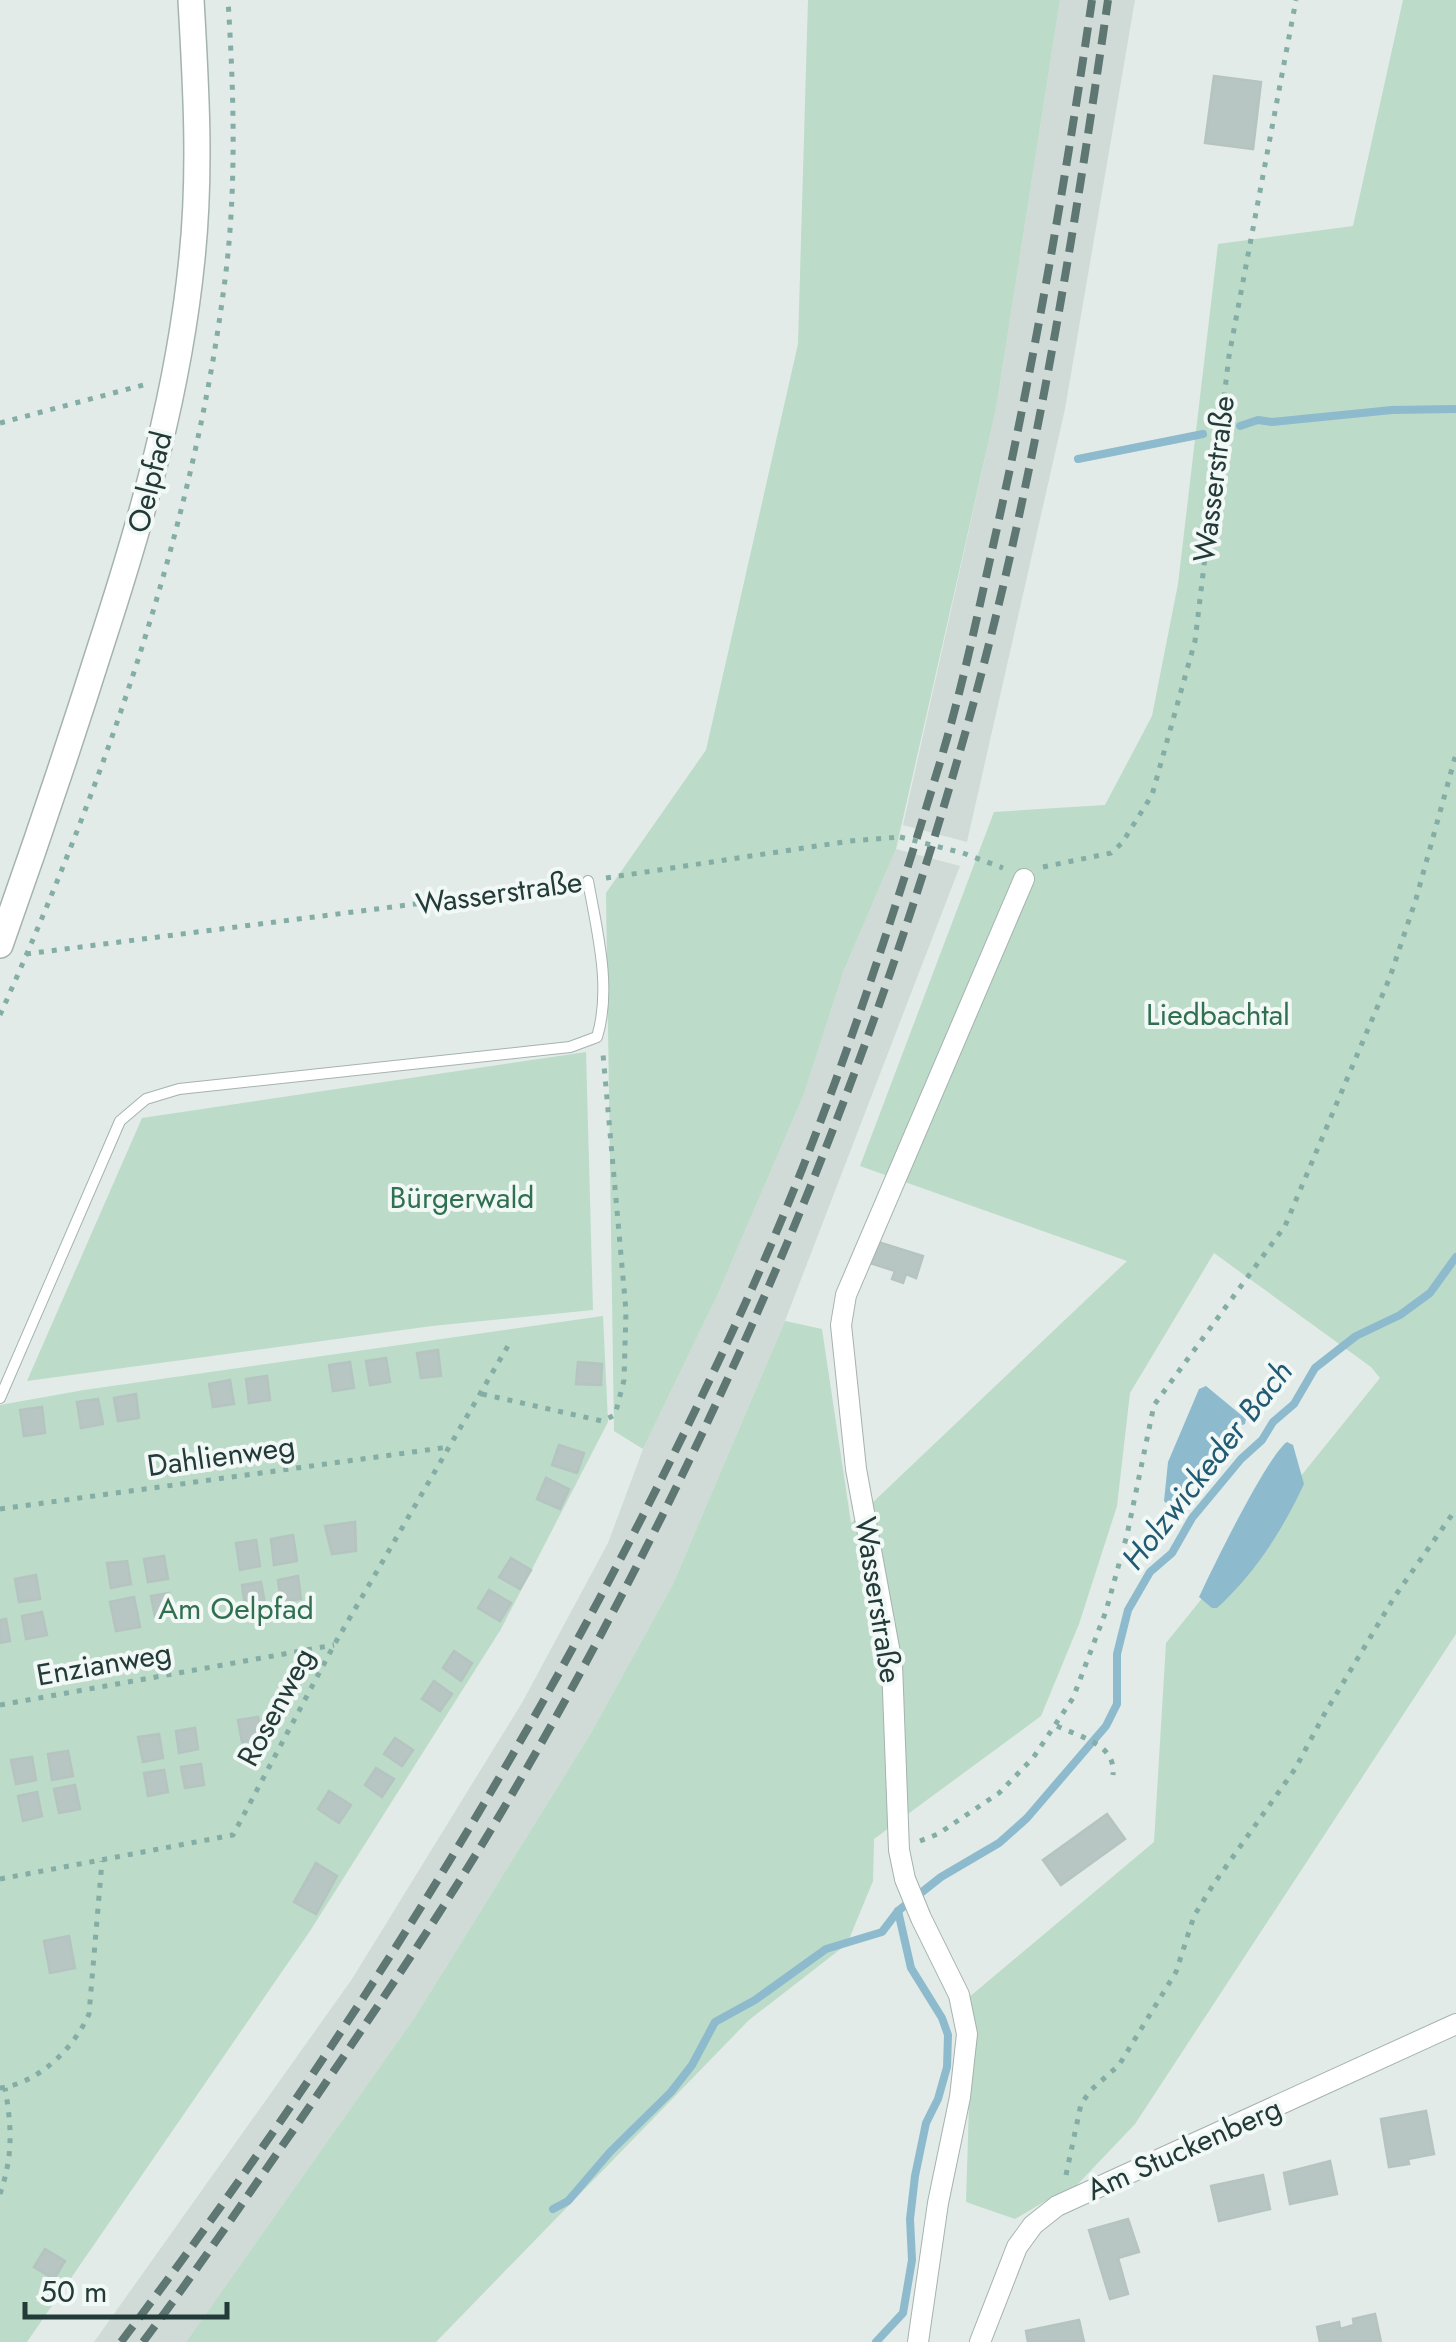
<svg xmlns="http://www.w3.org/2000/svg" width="1456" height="2342" font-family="Jost,sans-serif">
<rect width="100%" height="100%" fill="#e2ebe8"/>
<g fill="#d0dbd7">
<polygon points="1060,0 1135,0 1065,409 967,842 903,825 996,409"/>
<polygon points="896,849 960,866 785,1321 673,1584 591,1733 415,2017 186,2342 94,2342 352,1979 523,1701 608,1543 643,1449 717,1296 804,1094 844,970"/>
</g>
<g fill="#bcdbc9">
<polygon points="808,0 1060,0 996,409 896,849 844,970 804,1094 717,1296 643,1449 614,1431 606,893 706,750 798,344"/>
<polygon points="1403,0 1456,0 1456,1634 1135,2124 1057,2206 1047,2200 1015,2219 966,2202 970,2074 968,1998 1154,1842 1166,1643 1380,1378 1371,1367 1214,1253 1130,1393 1117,1506 1079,1624 1041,1716 874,1839 873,1881 847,1944 749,2020 436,2342 186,2342 415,2017 591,1733 673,1584 785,1321 822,1329 851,1523 1127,1261 860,1166 994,812 1105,805 1152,716 1178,584 1218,244 1353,226"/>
<polygon points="586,1052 593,1310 432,1326 27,1381 142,1118"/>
<polygon points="603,1316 608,1422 501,1629 310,1931 27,2342 0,2342 0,1405 84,1390"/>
</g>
<g fill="#8dbbcd">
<polygon points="1206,1386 1246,1419 1245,1424 1235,1428 1171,1508 1164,1501 1168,1462 1199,1389"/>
<path d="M1287 1442 1293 1445 1304 1484C1282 1531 1256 1572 1217 1608H1212L1199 1597C1212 1569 1267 1456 1287 1442Z"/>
</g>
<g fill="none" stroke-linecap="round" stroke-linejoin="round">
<g stroke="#8dbbcd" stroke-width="8">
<polyline points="1240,426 1258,420 1272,422 1392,410 1456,409"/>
<polyline points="1078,459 1203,434"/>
<polyline points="553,2209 568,2201 610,2152 671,2092 692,2065 715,2022 755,2000 826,1949 882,1932 898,1911 941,1877 999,1843 1027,1818 1106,1726 1117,1704 1117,1654 1128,1610 1150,1572 1172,1553 1192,1518 1241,1459 1262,1440 1273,1422 1294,1404 1315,1368 1356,1336 1400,1315 1430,1293 1456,1257"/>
<polyline points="876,2342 903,2313 912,2260 910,2219 915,2176 926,2123 938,2099 947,2067 948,2035 942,2018 911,1968 898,1911"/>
</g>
</g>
<g fill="#b7c6c2" stroke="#b5c4c0" stroke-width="2.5">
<polygon points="1214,76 1261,82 1253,149 1205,143"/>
<polygon points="878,1242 923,1256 916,1278 906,1274 903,1283 892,1279 895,1271 870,1263"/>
<polygon points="438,1350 441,1376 421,1378 417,1353"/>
<polygon points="386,1358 390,1382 370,1385 366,1361"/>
<polygon points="350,1362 354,1388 333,1391 329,1365"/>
<polygon points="578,1362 602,1364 601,1385 576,1384"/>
<polygon points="267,1376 270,1400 249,1403 246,1379"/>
<polygon points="230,1380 234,1404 213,1407 209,1384"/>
<polygon points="136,1394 139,1418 118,1421 114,1398"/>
<polygon points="98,1399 103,1424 81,1428 77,1402"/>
<polygon points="42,1407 45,1433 24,1436 20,1410"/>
<polygon points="559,1445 584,1453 577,1473 552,1465"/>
<polygon points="546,1478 569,1489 560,1509 537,1499"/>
<polygon points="355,1522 356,1551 332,1554 325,1526"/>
<polygon points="293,1535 297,1561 274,1565 271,1539"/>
<polygon points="256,1540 260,1566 240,1570 236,1543"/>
<polygon points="164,1556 168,1579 148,1582 144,1559"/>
<polygon points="511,1558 531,1570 520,1589 499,1577"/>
<polygon points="127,1561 131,1584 111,1588 107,1563"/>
<polygon points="36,1575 40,1599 19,1602 15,1579"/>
<polygon points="298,1576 301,1599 281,1602 278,1580"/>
<polygon points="261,1582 265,1603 245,1606 242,1585"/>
<polygon points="489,1590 511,1603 500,1621 478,1608"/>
<polygon points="169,1593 173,1613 155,1617 151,1596"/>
<polygon points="134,1597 140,1627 116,1631 110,1602"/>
<polygon points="42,1612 47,1635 26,1639 22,1616"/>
<polygon points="6,1619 10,1641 0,1643 0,1620"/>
<polygon points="454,1651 472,1663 461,1681 443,1668"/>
<polygon points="434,1681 452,1694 440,1711 422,1699"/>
<polygon points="258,1717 262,1739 242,1742 238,1720"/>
<polygon points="195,1728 198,1749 179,1753 176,1731"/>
<polygon points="159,1734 163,1758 143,1762 138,1737"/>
<polygon points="395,1738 413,1750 402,1766 384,1754"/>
<polygon points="68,1751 73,1776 52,1780 48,1754"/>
<polygon points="32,1757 36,1780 16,1784 11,1760"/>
<polygon points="201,1764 204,1785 185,1788 181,1767"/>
<polygon points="376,1768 394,1779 382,1797 365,1785"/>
<polygon points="164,1770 168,1792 148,1796 144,1773"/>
<polygon points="75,1785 80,1809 59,1813 54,1789"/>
<polygon points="329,1791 351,1805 339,1823 318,1809"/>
<polygon points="37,1792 42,1816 23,1821 18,1796"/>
<polygon points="1107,1814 1125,1839 1061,1885 1043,1860"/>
<polygon points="316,1863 337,1876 316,1914 294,1902"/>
<polygon points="69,1936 75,1968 50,1973 44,1941"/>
<polygon points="1426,2111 1434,2154 1408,2159 1409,2164 1389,2167 1381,2119"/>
<polygon points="1330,2161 1337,2194 1290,2204 1284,2173"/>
<polygon points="1263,2175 1270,2209 1219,2221 1211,2186"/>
<polygon points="1128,2219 1139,2252 1118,2258 1128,2294 1110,2299 1089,2230"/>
<polygon points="45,2249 65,2261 54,2279 34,2267"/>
<polygon points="1375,2314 1381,2342 1320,2342 1317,2327 1339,2322 1340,2329 1354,2325 1353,2319"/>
<polygon points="1079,2320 1084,2342 1028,2342 1026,2331"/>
</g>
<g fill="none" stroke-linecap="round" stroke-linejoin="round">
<g stroke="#a5b3b0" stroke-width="12">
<path id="service" d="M0 1398 120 1121 146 1099 179 1089 570 1047 597 1037C612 988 597 931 588 881"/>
</g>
<g stroke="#a5b3b0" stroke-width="22">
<g id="minor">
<polyline points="918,2342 938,2203 960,2097 967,2034 959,1995 921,1918 905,1879 899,1850 892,1664 856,1469 841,1325 846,1295 1024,879"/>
<polyline points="980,2342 1017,2247 1033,2225 1057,2206 1456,2024"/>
</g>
</g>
<g stroke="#a5b3b0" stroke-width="28">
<path id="tertiary" d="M0 945C36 844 70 743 102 642 143 516 179 390 192 258 201 172 196 86 191 0"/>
</g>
<g stroke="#84ada5" stroke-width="5" stroke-dasharray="5 8" stroke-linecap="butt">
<polyline points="0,423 147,384"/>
<polyline points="963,853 1003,868"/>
<polyline points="1043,867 1111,853 1122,843 1152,795 1195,641 1229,356 1296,0"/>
<polyline points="606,878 850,841 900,837"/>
<polyline points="26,954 571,884"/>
<path d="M0 1015C102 787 192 536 224 287 237 194 234 94 228 0"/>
<polyline points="482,1394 602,1421 615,1415 624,1380 626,1311 603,1054"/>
<polyline points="0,1509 449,1447"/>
<polyline points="0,1705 334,1645"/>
<path d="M1057 1726C1082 1738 1116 1744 1113 1775"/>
<polyline points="920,1841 938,1834 999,1793 1033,1758 1073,1698 1106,1611 1127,1535 1154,1405 1285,1226 1390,977 1416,899 1456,754"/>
<polyline points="0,1879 233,1835 334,1645 509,1344"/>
<path d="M0 2088C39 2083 74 2048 89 2014L102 1861"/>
<polyline points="1066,2175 1081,2104 1091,2090 1119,2065 1176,1972 1194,1916 1213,1885 1295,1769 1325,1713 1395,1596 1456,1509"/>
<path d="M0 2194C13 2156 12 2128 5 2088"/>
</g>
<use href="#service" stroke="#fff" stroke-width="10"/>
<use href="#minor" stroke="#fff" stroke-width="20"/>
<use href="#tertiary" stroke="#fff" stroke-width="25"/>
<g stroke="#5e7773" stroke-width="8" stroke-dasharray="20 10" stroke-linecap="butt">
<path d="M121 2342C364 2021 572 1682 739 1317 822 1137 884 948 941 759 962 689 977 617 993 546 1034 365 1065 183 1092 0"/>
<path d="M143 2342C195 2273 243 2202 292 2132 372 2015 453 1898 523 1775 708 1454 856 1114 958 758 1030 511 1071 255 1108 0"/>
</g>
<polyline stroke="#84ada5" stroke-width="5" stroke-dasharray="5 8" stroke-linecap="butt" points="900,837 963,853"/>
</g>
<g text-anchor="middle" stroke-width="8" stroke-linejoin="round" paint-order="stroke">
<g font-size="30" fill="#233b38" stroke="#f2f8f6">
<text transform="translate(1214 479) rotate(-83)" y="10">Wasserstraße</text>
<text transform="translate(150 482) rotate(-76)" y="10">Oelpfad</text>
<text transform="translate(499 893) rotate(-8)" y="10">Wasserstraße</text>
<text transform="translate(221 1456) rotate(-8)" y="10">Dahlienweg</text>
<text transform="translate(878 1600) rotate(81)" y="10">Wasserstraße</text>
<text transform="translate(104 1664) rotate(-10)" y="10">Enzianweg</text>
<text transform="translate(276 1707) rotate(-62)" y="10">Rosenweg</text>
<text transform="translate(1184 2149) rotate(-24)" y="10">Am Stuckenberg</text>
</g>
<g font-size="30" fill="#307051" stroke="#f2f8f6">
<text x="1218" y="1025">Liedbachtal</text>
<text x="462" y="1208">Bürgerwald</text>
<text x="236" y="1619">Am Oelpfad</text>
</g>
<g font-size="32" font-style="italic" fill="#215b73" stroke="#f2f8f6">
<text transform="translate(1207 1465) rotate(-52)" y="11">Holzwickeder Bach</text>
</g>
</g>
<path d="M25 2302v15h202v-15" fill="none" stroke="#233b38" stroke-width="5"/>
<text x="40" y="2302" font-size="30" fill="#233b38" stroke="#f2f8f6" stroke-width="8" paint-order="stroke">50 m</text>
</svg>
